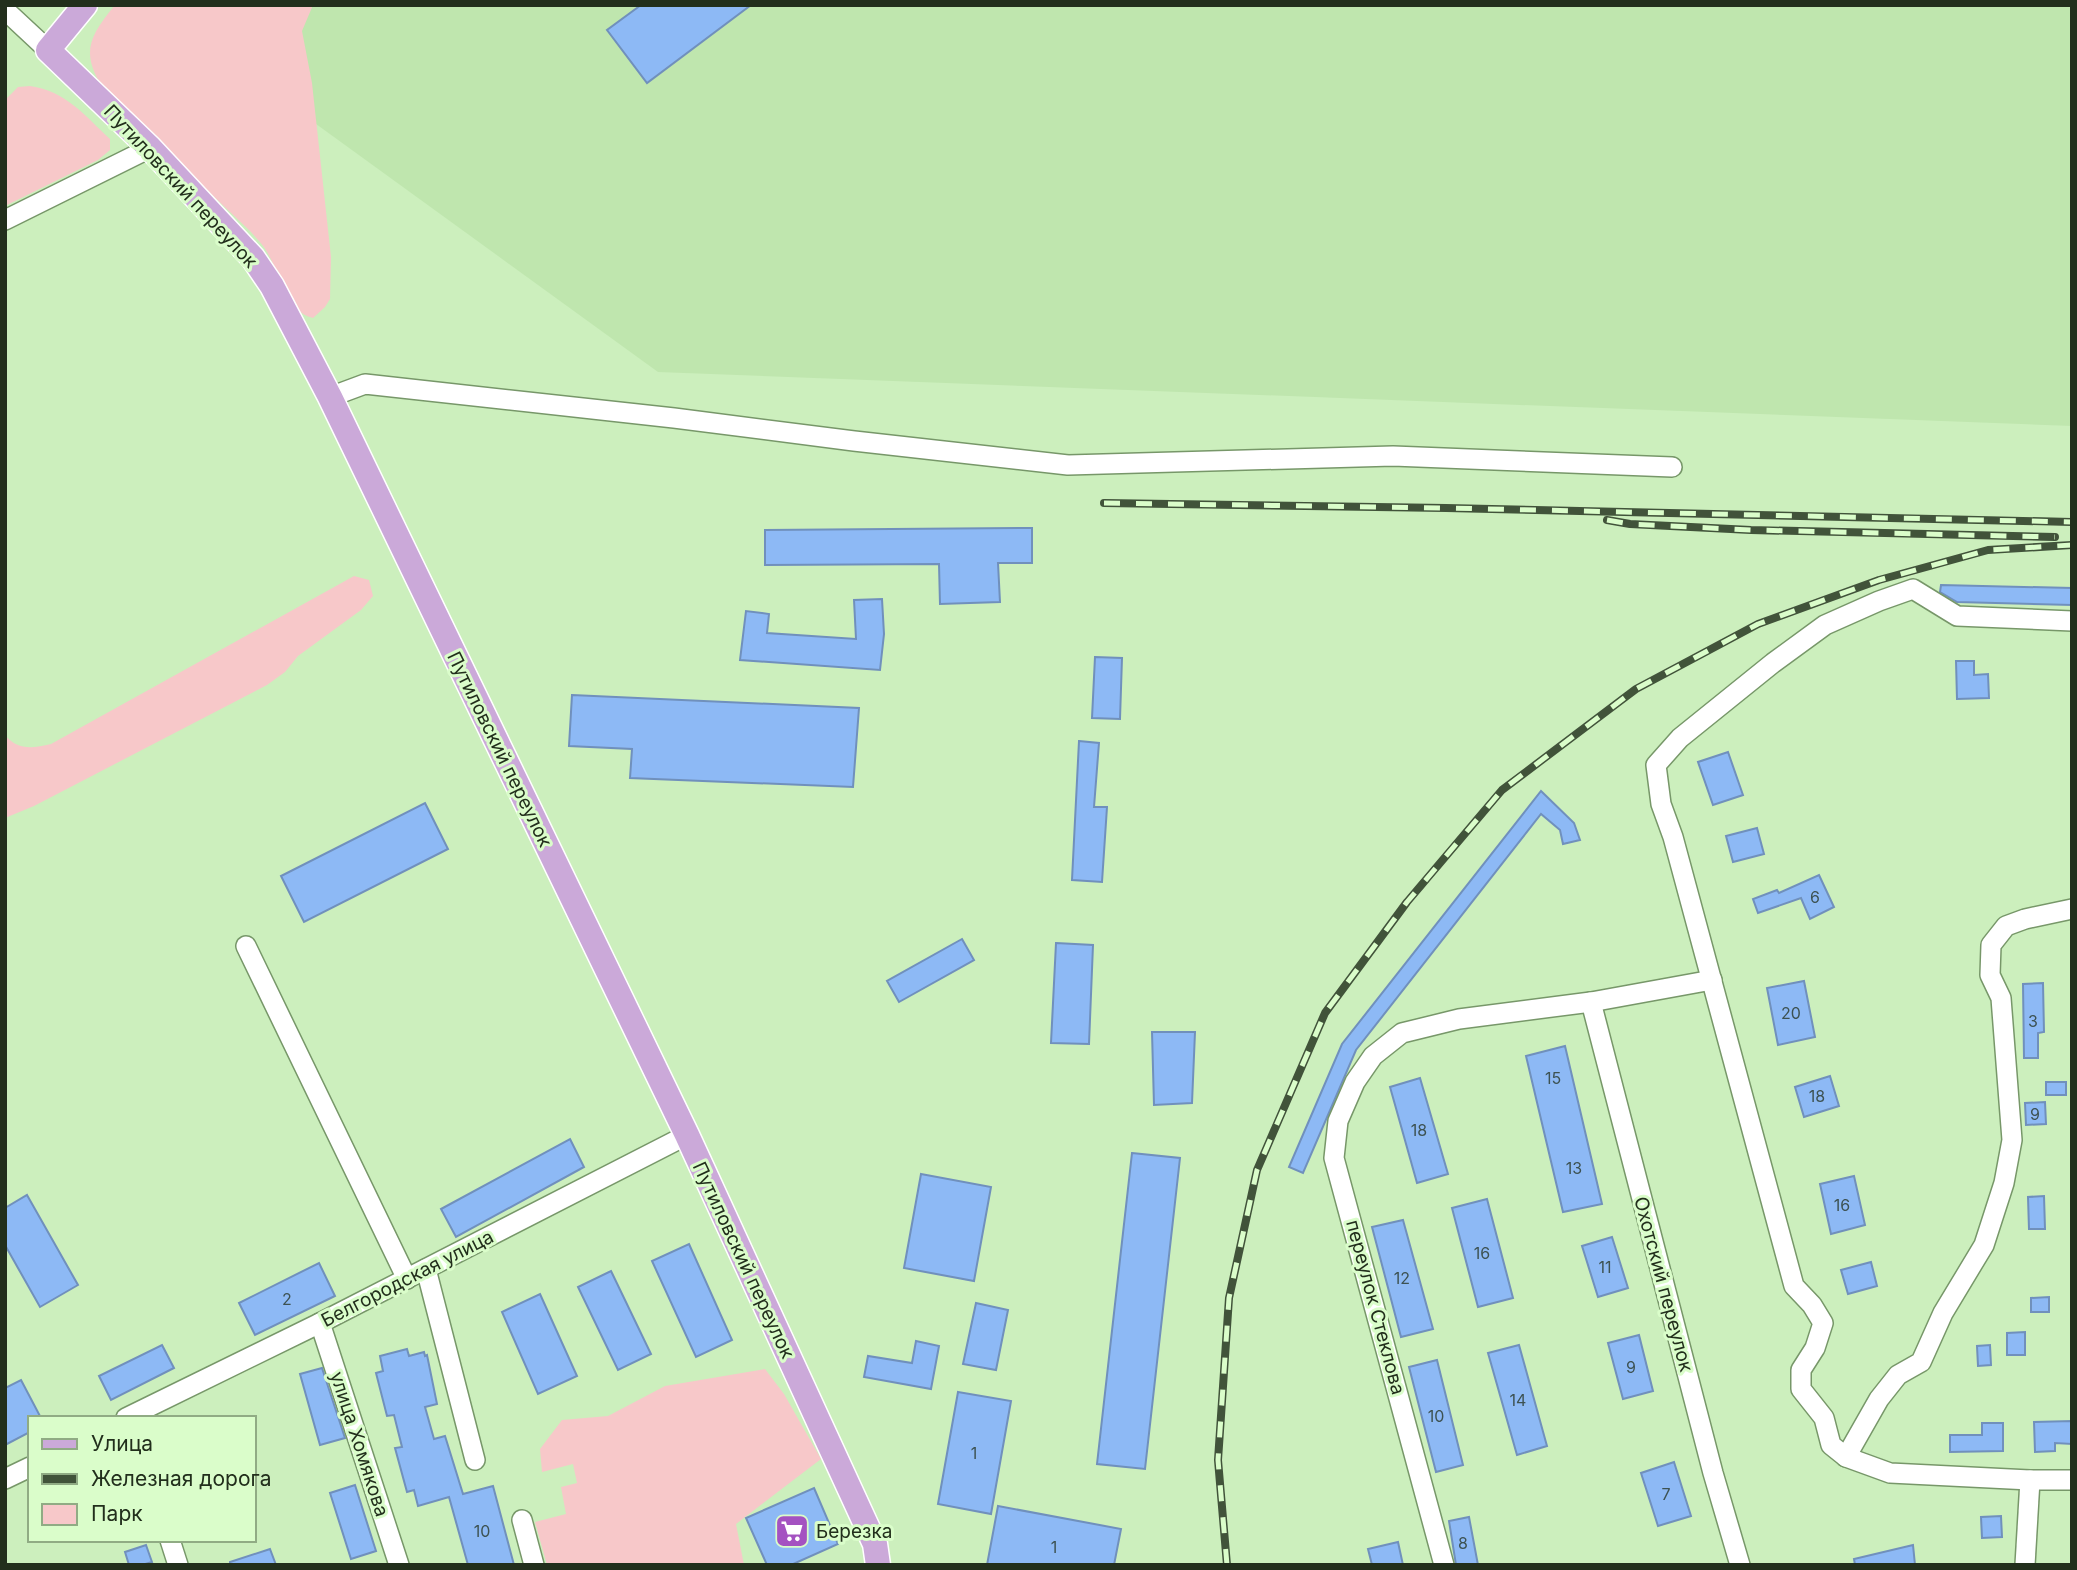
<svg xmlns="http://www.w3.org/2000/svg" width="2077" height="1570" font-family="Inter,sans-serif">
<rect width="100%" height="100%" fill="#ccefbd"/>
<polygon fill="#bfe6ae" points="152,5 2072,5 2072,426 658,372"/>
<g fill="#f7c8c9">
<path d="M115 5H313L302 31 312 83 331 257 330 299 325 307 313 318C286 312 280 273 267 252 263 244 256 238 250 231L108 96C82 57 84 42 115 5Z"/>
<path d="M30 86C66 91 84 115 110 139V150L98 160 5 206V100L18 87Z"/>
<path d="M354 576 369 580 373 596 361 610 298 656 285 672 267 685 34 806 5 818V735C18 751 33 748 51 744Z"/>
<polygon points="765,1369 784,1394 821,1459 736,1524 744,1565 547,1565 535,1522 566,1514 561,1487 577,1483 573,1464 542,1472 540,1449 562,1420 608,1416 665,1386"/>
</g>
<g fill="#8db9f5" stroke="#7090bc" stroke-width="2">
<polygon points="641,5 751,5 647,83 607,30"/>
<polygon points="1032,528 1032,563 998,563 1000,602 940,604 939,564 765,565 765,530"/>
<polygon points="1941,585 2072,588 2072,605 1957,602 1940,592"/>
<polygon points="882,599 884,634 880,670 740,660 746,611 769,614 767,633 856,639 854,600"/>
<polygon points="1095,657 1122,658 1120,719 1092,718"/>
<polygon points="1956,661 1974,661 1974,675 1988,674 1989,698 1957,699"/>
<polygon points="572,695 859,708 853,787 630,778 632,749 569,746"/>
<polygon points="1079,741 1099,743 1094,807 1107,807 1102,882 1072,880"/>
<polygon points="1728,752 1743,795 1713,805 1698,762"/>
<polygon points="1541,791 1574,823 1580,840 1563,844 1560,830 1541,814 1356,1050 1303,1173 1289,1167 1342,1044"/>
<polygon points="425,803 448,849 304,922 281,876"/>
<polygon points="1757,828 1764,854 1733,862 1726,836"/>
<polygon points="1819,875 1834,907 1810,919 1801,898 1758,913 1753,899 1777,890 1779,893"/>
<polygon points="962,939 974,960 899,1002 887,981"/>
<polygon points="1056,943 1093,945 1089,1044 1051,1043"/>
<polygon points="1804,981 1815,1037 1778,1045 1767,988"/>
<polygon points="2043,983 2044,1032 2038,1033 2038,1058 2024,1058 2023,984"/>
<polygon points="1152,1032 1195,1032 1192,1103 1154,1105"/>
<polygon points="1565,1046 1602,1204 1563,1212 1526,1056"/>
<polygon points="1830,1076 1839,1106 1804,1117 1795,1087"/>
<polygon points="1420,1078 1448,1174 1417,1183 1390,1087"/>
<rect x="2046" y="1082" width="20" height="13"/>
<polygon points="2045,1102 2046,1124 2026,1125 2025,1103"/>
<polygon points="570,1139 584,1167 456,1237 441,1209"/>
<polygon points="1132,1153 1180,1158 1145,1469 1097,1464"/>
<polygon points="921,1174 991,1187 974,1281 904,1268"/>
<polygon points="1854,1176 1865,1225 1831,1234 1820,1184"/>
<polygon points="27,1195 78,1285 40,1307 5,1245 5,1208"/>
<polygon points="2044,1196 2045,1229 2029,1229 2028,1197"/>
<polygon points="1487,1199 1513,1298 1478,1307 1452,1208"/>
<polygon points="1403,1220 1433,1329 1401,1337 1372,1227"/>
<polygon points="1612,1237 1628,1288 1598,1297 1582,1246"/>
<polygon points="689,1244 732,1340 696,1357 652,1261"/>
<polygon points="1871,1262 1877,1286 1848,1294 1841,1270"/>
<polygon points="319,1263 335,1296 255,1335 239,1303"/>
<polygon points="611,1271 651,1354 618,1370 578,1287"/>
<polygon points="540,1294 577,1376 538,1394 502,1312"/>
<polygon points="2049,1297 2049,1312 2031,1312 2031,1298"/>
<polygon points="976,1303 1008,1310 996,1370 963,1364"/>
<polygon points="2025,1332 2025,1355 2007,1355 2007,1333"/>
<polygon points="1639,1335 1653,1391 1623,1399 1608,1343"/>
<polygon points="916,1341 939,1346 931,1389 864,1377 868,1356 912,1363"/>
<polygon points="162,1345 174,1368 111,1400 99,1376"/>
<polygon points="1519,1345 1547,1446 1517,1455 1488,1353"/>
<polygon points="1990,1345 1991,1365 1978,1366 1977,1346"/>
<polygon points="407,1349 409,1356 424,1352 425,1356 427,1355 437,1404 425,1407 434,1439 445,1436 463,1494 493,1486 514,1565 468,1565 449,1497 418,1506 414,1490 407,1492 395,1448 402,1447 394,1415 387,1416 376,1373 383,1371 380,1356"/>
<polygon points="1437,1360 1463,1465 1436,1472 1409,1367"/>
<polygon points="322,1368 345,1438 320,1445 300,1374"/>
<polygon points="21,1380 41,1418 30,1418 30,1432 5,1445 5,1388"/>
<polygon points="958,1392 1011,1401 991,1514 938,1504"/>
<polygon points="2072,1421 2072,1444 2055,1443 2055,1451 2035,1452 2034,1422"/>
<polygon points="1982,1423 2003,1423 2003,1451 1950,1452 1950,1435 1982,1435"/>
<polygon points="1674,1462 1691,1516 1658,1526 1641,1473"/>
<polygon points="355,1485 376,1551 351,1559 330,1493"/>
<polygon points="814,1488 838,1544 791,1565 767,1565 746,1518"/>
<polygon points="998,1506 1121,1529 1114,1565 987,1565"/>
<polygon points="2001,1516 2002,1537 1982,1538 1981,1517"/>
<polygon points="1469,1517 1478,1565 1456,1565 1449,1521"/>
<polygon points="1398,1542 1403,1565 1372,1565 1368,1549"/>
<polygon points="146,1545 152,1562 142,1565 129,1565 125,1552"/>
<polygon points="1913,1545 1915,1565 1855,1565 1854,1559"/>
<polygon points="270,1549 276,1565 230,1565 230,1562"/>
</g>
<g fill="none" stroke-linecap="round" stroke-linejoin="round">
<g stroke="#779769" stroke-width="22">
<g id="minor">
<polyline points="5,10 48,50"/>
<polyline points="5,220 150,148"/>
<polyline points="330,397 365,384 674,418 854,441 1068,465 1393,456 1672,467"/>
<polyline points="2072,621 1957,616 1913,589 1879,601 1825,625 1773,663 1680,738 1656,765 1661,804 1673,837 1794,1286 1812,1305 1823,1323 1815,1348 1801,1370 1801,1389 1824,1418 1831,1445 1846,1457 1890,1473 2030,1480 2072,1480"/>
<polyline points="246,946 407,1279"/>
<polyline points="1591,1002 1713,1473 1740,1565"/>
<polyline points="426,1269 475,1460"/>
<polyline points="320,1323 399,1565"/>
<polyline points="126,1418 320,1323 687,1135"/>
<polyline points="1846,1457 1879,1399 1898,1375 1921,1362 1943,1313 1984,1245 2004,1183 2012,1140 2001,998 1990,975 1991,945 2006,926 2025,919 2072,909"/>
<polyline points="5,1479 30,1467"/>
<polyline points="522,1520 534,1565"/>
<polyline points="170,1540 178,1565"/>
<polyline points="1444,1565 1334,1158 1338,1121 1355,1082 1373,1056 1402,1033 1459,1019 1591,1002 1712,980"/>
<polyline points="2025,1565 2030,1480"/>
</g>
</g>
<g stroke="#fff" stroke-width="27">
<polyline id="major" points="85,5 48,50 150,148 253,258 272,286 330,397 687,1135 875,1544 878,1565"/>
</g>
<use href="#minor" stroke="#fff" stroke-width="19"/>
<use href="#major" stroke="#cba9d9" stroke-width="24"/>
<g stroke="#41533a" stroke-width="8">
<g id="rail">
<polyline points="1104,503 1446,508 2072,522"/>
<polyline points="1607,520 1630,524 1751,530 2055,537"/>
<polyline points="1227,1565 1218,1460 1229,1298 1257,1170 1325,1013 1407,902 1502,790 1636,689 1758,624 1879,580 1988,550 2072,545"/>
</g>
</g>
<use href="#rail" stroke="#dafdca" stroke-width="5" stroke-dasharray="16" stroke-linecap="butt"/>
</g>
<defs>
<g id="supermarket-square" transform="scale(1.75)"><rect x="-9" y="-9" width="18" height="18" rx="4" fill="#a452c1" stroke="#dafdca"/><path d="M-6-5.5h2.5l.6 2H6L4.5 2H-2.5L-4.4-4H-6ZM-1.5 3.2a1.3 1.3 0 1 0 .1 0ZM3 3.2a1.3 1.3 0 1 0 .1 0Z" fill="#fff"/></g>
</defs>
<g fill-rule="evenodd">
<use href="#supermarket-square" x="792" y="1531"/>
</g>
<g text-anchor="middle" stroke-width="6" stroke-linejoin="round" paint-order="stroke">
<g font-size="16" fill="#3d5252">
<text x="1815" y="903">6</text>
<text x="1791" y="1019">20</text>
<text x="2033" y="1027">3</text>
<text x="1553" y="1084">15</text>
<text x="1817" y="1102">18</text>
<text x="2035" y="1120">9</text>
<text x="1419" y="1136">18</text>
<text x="1574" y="1174">13</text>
<text x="1842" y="1211">16</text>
<text x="1482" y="1259">16</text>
<text x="1605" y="1273">11</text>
<text x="1402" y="1284">12</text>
<text x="287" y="1305">2</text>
<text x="1631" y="1373">9</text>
<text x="1518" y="1406">14</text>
<text x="1436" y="1422">10</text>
<text x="974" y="1459">1</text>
<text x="1666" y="1500">7</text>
<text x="482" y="1537">10</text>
<text x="1463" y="1549">8</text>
<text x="1054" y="1553">1</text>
</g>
<g font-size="19" fill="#222f1c" stroke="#dafdca">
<text transform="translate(181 186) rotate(47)" y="7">Путиловский переулок</text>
<text transform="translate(500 749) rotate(64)" y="7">Путиловский переулок</text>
<text transform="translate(744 1260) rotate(65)" y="7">Путиловский переулок</text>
<text transform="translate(407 1278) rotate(-27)" y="7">Белгородская улица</text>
<text transform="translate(1664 1284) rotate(75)" y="7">Охотский переулок</text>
<text transform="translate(1376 1307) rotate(75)" y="7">переулок Стеклова</text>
<text transform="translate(360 1444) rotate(72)" y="7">улица Хомякова</text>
</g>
<g font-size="19" fill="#222f1c" stroke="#dafdca" text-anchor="start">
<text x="816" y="1538">Березка</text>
</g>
</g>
<rect width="2077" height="1570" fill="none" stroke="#222f1c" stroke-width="14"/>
<rect x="28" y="1416" width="228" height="126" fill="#dafdca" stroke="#90ab84" stroke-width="2"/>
<rect x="42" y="1439" width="35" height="10" fill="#cba9d9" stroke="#90ab84" stroke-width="2"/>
<text x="91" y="1451" font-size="21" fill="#222f1c">Улица</text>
<rect x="42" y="1474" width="35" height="10" fill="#41533a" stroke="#90ab84" stroke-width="2"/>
<text x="91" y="1486" font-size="21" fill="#222f1c">Железная дорога</text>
<rect x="42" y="1504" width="35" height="21" fill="#f7c8c9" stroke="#90ab84" stroke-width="2"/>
<text x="91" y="1521" font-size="21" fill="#222f1c">Парк</text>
</svg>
